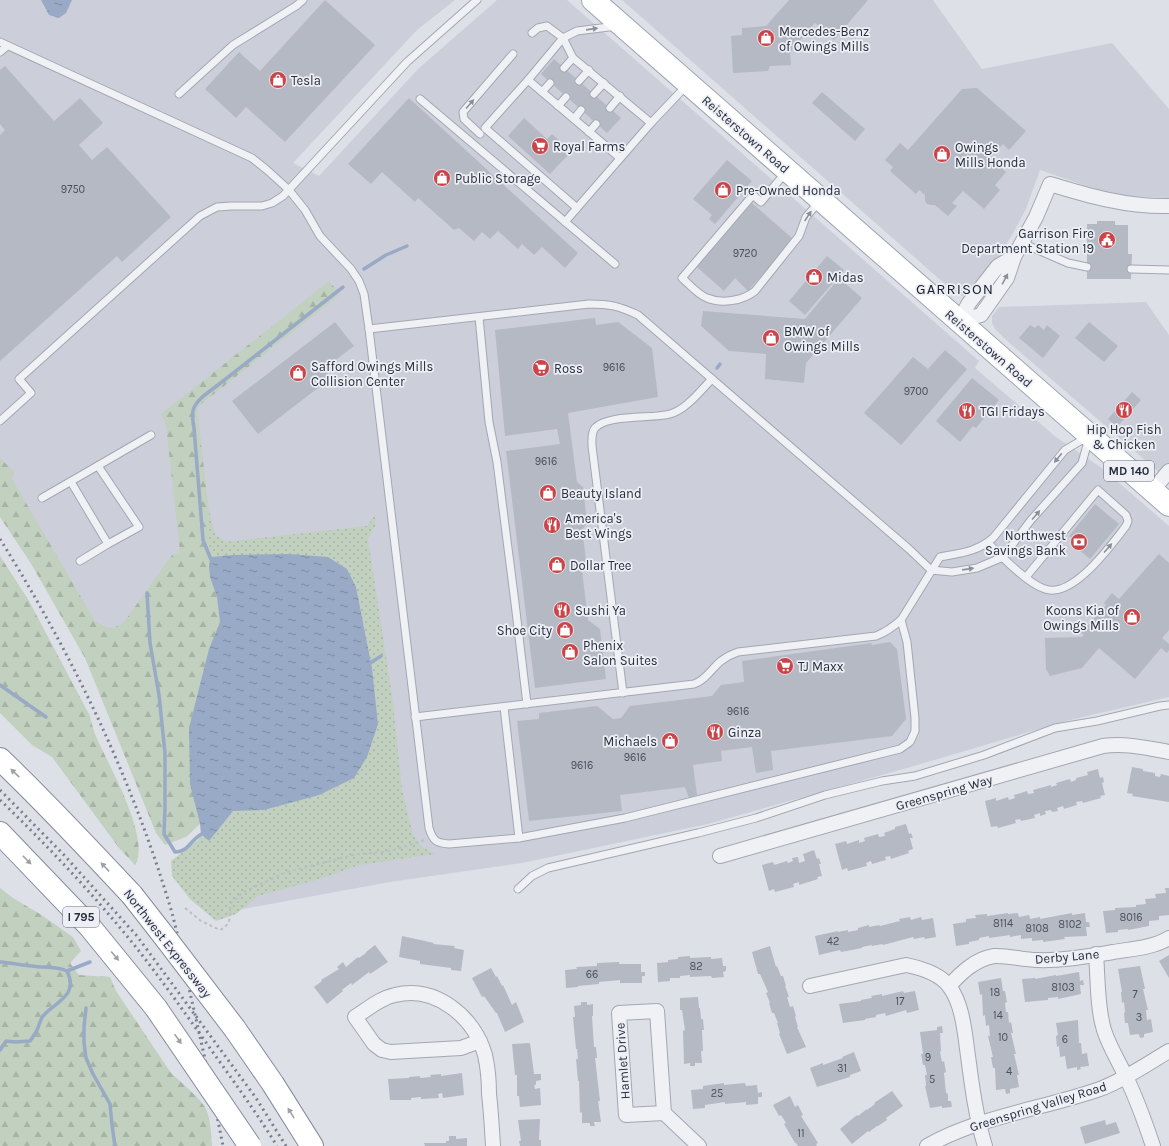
<svg xmlns="http://www.w3.org/2000/svg" width="1169" height="1146" font-family="Karla,sans-serif">
<defs>
<pattern id="grass-dots" width="8" height="8" patternUnits="userSpaceOnUse"><rect width="8" height="8" fill="#c1d0bf"/><path d="M2 2h.1M6 6h.1" fill="none" stroke="#a6b3a5" stroke-width="1.8" stroke-linecap="round"/></pattern>
<pattern id="forest-firs" width="22" height="20" patternUnits="userSpaceOnUse"><rect width="22" height="20" fill="#c1d0bf"/><path d="M5 1l3.5 6h-7zM16 11l3.5 6h-7z" fill="#a6b3a5"/></pattern>
<pattern id="water-ripples" width="26" height="14" patternUnits="userSpaceOnUse"><rect width="26" height="14" fill="#99aac6"/><path d="M2 4q2-2 4 0t4 0M15 11q2-2 4 0t4 0" fill="none" stroke="#7d8ba2"/></pattern>
</defs>
<rect width="100%" height="100%" fill="#dee0e7"/>
<g fill="#cccfd9">
<polygon points="0,0 455,0 417,30 293,163 319,176 418,69 497,0 567,0 979,361 975,368 1056,437 1103,469 1169,526 1169,697 1066,721 921,764 708,824 522,863 390,882 226,912 175,575 105,679 0,494"/>
<polygon points="622,0 933,0 982,69 1112,43 1169,109 1169,198 1129,196 1101,191 1040,170 1026,209 1011,237 992,267 972,293 962,296 954,292"/>
<polygon points="1146,302 1169,335 1169,481 1004,338 995,329 992,323 992,316 999,307"/>
</g>
<polygon fill="url(#grass-dots)" points="209,511 215,535 226,542 367,526 375,515 375,526 368,539 392,696 402,789 413,835 422,847 435,854 359,865 323,878 258,896 236,914 216,921 190,899 172,876 171,861 198,840 201,834 209,841 233,811 264,810 378,724 372,668 356,587 347,569 232,555 211,557 209,566"/>
<g fill="url(#forest-firs)">
<path d="M329 281 335 288 338 296 200 405 198 408 199 426 209 511 210 577 217 597 220 622 209 649 197 812 200 824 186 837 165 845 156 833 85 658 30 562 0 517V458L14 472 12 479 95 621C108 629 111 631 124 622L172 555 180 552 166 425 161 414Z"/>
<path d="M0 556 29 601 90 716C91 722 93 728 95 734 106 761 152 838 135 865L119 848 52 757 32 745 0 713Z"/>
<path d="M0 888 13 898 40 914 73 937 81 951 70 963 79 975 110 977 116 991 171 1073C179 1080 202 1100 206 1109 211 1120 211 1134 212 1146H0Z"/>
</g>
<g fill="url(#water-ripples)">
<polygon points="41,0 72,0 66,13 59,18 49,15"/>
<polygon points="289,554 328,557 347,569 356,587 372,668 378,724 367,757 354,778 319,795 264,810 233,811 209,841 201,834 200,824 190,784 189,728 209,649 220,622 217,597 210,577 209,566 211,557 232,555"/>
</g>
<g fill="none" stroke-linecap="round" stroke-linejoin="round">
<g stroke="#99aac6" stroke-width="3.5">
<polyline points="364,269 386,255 407,246"/>
<polyline points="717,368 720,364"/>
<path d="M212 562 203 540 194 428C193 423 192 417 193 411 195 400 209 392 218 385L343 287"/>
<path d="M147 593 150 643 159 695 165 753V808L164 834 175 852C188 853 193 836 204 833"/>
<polyline points="367,665 381,656"/>
<polyline points="0,685 46,717"/>
<path d="M0 962C11 963 21 965 32 966 44 968 55 966 67 971 79 996 56 1001 43 1016 40 1020 39 1026 37 1030 35 1034 32 1038 30 1041L15 1042 6 1041 0 1050"/>
<polyline points="67,971 90,962"/>
<polyline points="86,1008 84,1027 84,1043 86,1058 93,1074 110,1104 112,1125 115,1146"/>
</g>
</g>
<g fill="#b5b9c3">
<polygon points="325,0 375,45 285,142 246,107 236,118 205,89 239,52 260,71"/>
<polygon points="789,0 868,0 834,40 815,23 790,52 791,65 770,66 768,71 733,73 731,36 742,35 742,28 766,26"/>
<polygon points="554,59 621,118 607,133 541,74"/>
<polygon points="5,66 54,121 80,98 103,123 79,145 92,160 107,147 171,217 122,262 117,256 0,361 0,135 5,130 0,124 0,70"/>
<polygon points="977,88 1026,131 1009,150 1003,144 990,158 1006,172 995,185 1000,190 984,209 963,191 952,203 957,206 948,216 935,205 931,205 927,204 925,201 925,195 919,190 916,194 890,171 893,167 885,160 900,143 908,150 962,89"/>
<polygon points="822,92 865,129 855,141 812,103"/>
<polygon points="409,98 578,253 565,268 542,247 534,255 522,244 518,249 498,231 490,239 482,232 474,241 459,228 454,230 418,198 415,202 382,172 371,184 348,164"/>
<polygon points="524,118 547,139 552,134 563,144 560,148 568,155 550,174 508,136"/>
<polygon points="727,160 752,181 715,224 709,219 712,215 693,199"/>
<polygon points="752,203 793,239 748,291 735,278 724,291 697,267"/>
<polygon points="1097,221 1115,221 1115,225 1128,225 1128,254 1132,254 1131,279 1087,279 1087,224 1097,224"/>
<polygon points="827,256 844,270 805,315 789,301"/>
<polygon points="839,278 862,298 806,363 804,383 765,379 766,354 729,351 701,326 703,311 805,319"/>
<polygon points="595,318 596,325 618,322 652,348 658,397 568,413 577,482 583,487 587,523 582,530 587,566 582,571 588,620 600,629 606,679 535,688 506,451 560,444 557,429 505,436 495,330"/>
<polygon points="335,322 354,346 324,369 331,378 258,434 232,401"/>
<polygon points="1089,322 1118,346 1104,362 1075,338"/>
<polygon points="1030,325 1035,328 1038,325 1044,330 1047,325 1060,336 1043,358 1019,338"/>
<polygon points="945,350 967,369 901,445 864,413 913,357 928,369"/>
<polygon points="972,378 999,400 976,428 973,426 960,442 936,421"/>
<polygon points="1132,392 1141,400 1117,427 1108,419"/>
<polygon points="1095,504 1119,524 1090,559 1078,549 1081,546 1069,536"/>
<polygon points="1159,554 1169,563 1169,630 1162,638 1169,644 1169,650 1167,653 1161,648 1135,679 1099,648 1082,668 1050,676 1046,669 1045,638 1082,637 1084,635 1081,633 1106,605 1104,603 1112,593 1119,599"/>
<polygon points="890,642 897,649 906,719 892,736 771,751 773,770 756,773 752,747 721,751 722,761 693,765 697,795 689,798 685,787 620,795 622,811 529,821 517,721 539,719 539,713 597,706 613,719 621,718 630,706 712,696 721,685 744,682 742,661 871,643 872,645"/>
<polygon points="1132,767 1143,769 1143,771 1155,773 1155,776 1160,777 1161,774 1169,776 1169,802 1132,796 1133,794 1127,793"/>
<polygon points="1098,769 1100,778 1103,777 1104,782 1102,783 1105,795 1100,796 1101,798 1083,803 1082,801 1076,802 1077,805 1064,809 1063,806 1057,808 1058,811 1052,812 1051,810 1045,811 1046,814 1040,816 1040,813 1034,815 1035,818 1021,821 1020,819 1015,820 1016,823 998,828 997,826 991,827 985,801 996,798 996,801 1008,797 1009,800 1015,798 1014,795 1027,791 1028,794 1034,793 1033,790 1051,785 1051,787 1057,785 1056,783 1070,779 1071,782 1076,780 1076,778 1088,775 1087,772"/>
<polygon points="906,824 909,834 911,833 913,838 910,838 913,849 908,851 909,853 891,859 890,856 885,857 886,860 872,864 871,861 866,863 867,866 848,871 847,868 842,870 835,844 846,841 847,844 859,840 859,843 865,841 864,838 878,834 879,837 885,836 884,833 895,829 895,827"/>
<polygon points="814,850 817,859 819,858 821,864 819,864 822,876 817,877 818,879 799,885 799,882 793,884 794,887 775,892 774,889 769,891 762,865 773,862 774,865 787,861 788,863 793,861 792,858 798,857 799,863 805,861 803,854"/>
<polygon points="1165,888 1169,888 1169,915 1159,916 1159,920 1149,921 1149,926 1128,930 1128,929 1118,930 1118,932 1106,933 1103,911 1115,910 1115,908 1136,907 1136,905 1146,904 1145,899 1156,898 1155,894 1166,893"/>
<polygon points="1008,913 1008,914 1018,913 1019,917 1029,915 1030,919 1040,917 1040,919 1072,913 1072,915 1085,913 1086,922 1089,922 1090,927 1086,927 1087,936 1064,937 1065,939 1043,942 1043,940 1032,941 1032,938 1021,939 1021,935 1010,937 1010,935 989,938 989,936 979,938 979,940 969,942 969,944 956,946 953,924 966,922 966,919 976,918 975,915 987,914 987,916"/>
<polygon points="910,917 911,920 921,917 922,920 933,918 936,937 925,939 924,937 914,939 913,937 883,945 882,944 872,946 872,945 862,947 862,948 841,952 840,950 819,955 815,936 838,931 838,932 848,930 848,932 858,930 858,928 869,925 869,927 879,925 880,926 900,921 899,919"/>
<polygon points="402,936 434,943 433,944 455,946 454,948 464,950 461,971 451,970 451,968 420,964 420,961 399,957"/>
<polygon points="375,945 388,962 370,974 369,972 352,985 351,983 342,990 343,991 327,1004 314,987 322,981 321,980 339,969 337,967 343,962 346,967 358,957 359,958 366,953 366,952"/>
<polygon points="770,946 776,967 777,966 781,976 783,976 786,986 785,986 789,997 787,997 790,1007 793,1006 796,1016 795,1017 798,1027 797,1027 806,1047 787,1054 779,1034 780,1033 777,1023 778,1023 774,1013 772,1013 769,1003 770,1003 766,993 768,992 760,974 758,974 752,952"/>
<polygon points="1169,955 1169,978 1159,961"/>
<polygon points="690,956 690,958 711,957 711,959 722,958 723,966 726,966 726,971 723,972 724,977 712,978 711,976 690,977 690,975 680,976 680,978 670,978 670,981 658,982 657,963 668,962 668,960 678,959 678,957"/>
<polygon points="619,962 619,964 641,964 641,972 645,972 645,976 642,976 642,983 620,983 620,980 599,982 599,984 578,986 578,987 566,988 565,970 577,969 576,967 597,966 597,963"/>
<polygon points="1140,966 1145,989 1143,989 1148,1010 1146,1010 1147,1020 1151,1019 1153,1032 1144,1034 1144,1037 1140,1038 1139,1034 1130,1035 1128,1023 1125,1023 1124,1013 1125,1012 1124,1002 1122,1003 1121,992 1122,992 1118,969"/>
<polygon points="491,968 496,977 497,976 502,986 503,985 512,1005 516,1002 524,1022 505,1032 497,1013 496,1013 484,996 482,997 472,978"/>
<polygon points="1079,972 1080,981 1083,980 1084,985 1080,985 1081,994 1058,999 1058,997 1048,998 1048,1000 1025,1002 1022,979 1035,978 1035,979 1056,975 1056,976"/>
<polygon points="1001,978 1003,991 1005,991 1007,1002 1005,1003 1006,1012 1008,1012 1009,1023 1011,1022 1013,1033 1011,1033 1016,1054 1014,1054 1019,1075 1017,1075 1019,1087 1010,1089 1010,1093 1006,1094 1005,1089 996,1090 995,1068 993,1068 991,1057 993,1057 988,1036 990,1036 989,1025 986,1026 985,1015 983,1016 982,994 980,995 978,982"/>
<polygon points="903,991 904,993 915,991 919,1010 907,1013 906,1010 886,1016 885,1013 876,1015 876,1017 865,1019 865,1020 843,1023 839,1004 861,1001 861,1000 872,998 871,996 882,994 882,996"/>
<polygon points="698,997 699,1008 700,1008 701,1019 703,1019 704,1030 702,1030 703,1051 701,1051 702,1063 695,1063 695,1066 690,1066 690,1063 684,1064 683,1031 685,1030 682,1010 680,1010 680,998"/>
<polygon points="581,1002 587,1002 587,1005 593,1004 593,1016 592,1016 594,1047 596,1047 597,1058 595,1058 600,1101 598,1101 601,1122 594,1122 595,1126 590,1126 590,1123 582,1123 582,1112 580,1113 579,1081 578,1081 576,1059 578,1059 577,1049 576,1049 573,1017 575,1017 574,1006 581,1005"/>
<polygon points="1078,1020 1079,1043 1081,1043 1082,1054 1087,1053 1089,1066 1080,1067 1081,1069 1077,1070 1077,1067 1067,1069 1065,1056 1060,1057 1059,1046 1057,1047 1056,1036 1058,1035 1056,1023"/>
<polygon points="942,1026 943,1033 940,1033 941,1051 940,1052 942,1062 944,1061 946,1072 944,1073 946,1093 947,1093 948,1095 948,1101 951,1101 952,1107 942,1108 942,1106 930,1108 925,1086 926,1086 925,1075 927,1075 925,1065 923,1065 921,1054 923,1054 920,1032 937,1030 937,1027"/>
<polygon points="530,1043 534,1074 541,1074 541,1080 536,1081 536,1085 534,1085 535,1089 540,1088 541,1105 520,1107 519,1096 517,1096 517,1075 515,1075 512,1044"/>
<polygon points="854,1052 861,1071 850,1075 850,1077 817,1087 810,1068 823,1063 823,1065 843,1058 842,1057"/>
<polygon points="462,1073 464,1095 443,1098 442,1093 438,1094 439,1098 421,1099 421,1097 411,1098 411,1100 390,1100 388,1079 409,1078 409,1077 420,1076 420,1078 431,1077 430,1075 441,1074 441,1076"/>
<polygon points="724,1083 724,1085 745,1083 746,1086 757,1085 758,1093 762,1092 762,1097 758,1097 758,1104 746,1105 746,1102 725,1104 725,1102 705,1105 705,1108 693,1109 691,1090 703,1089 703,1086"/>
<polygon points="892,1091 903,1106 886,1118 887,1120 878,1126 877,1126 869,1132 868,1131 852,1144 840,1129 857,1115 858,1116 867,1109 867,1110 875,1104 874,1103"/>
<polygon points="790,1096 795,1107 798,1105 803,1115 801,1116 818,1143 816,1144 817,1146 798,1146 796,1143 795,1143 784,1124 786,1123 781,1115 779,1116 773,1105"/>
<polygon points="540,1119 539,1140 541,1140 541,1146 520,1146 519,1141 521,1141 518,1120"/>
<polygon points="1105,1120 1106,1125 1116,1122 1120,1133 1085,1144 1080,1127"/>
<polygon points="449,1136 456,1136 456,1139 467,1138 467,1146 425,1146 424,1143 446,1143 446,1141 449,1141"/>
</g>
<g fill="none" stroke-linecap="round" stroke-linejoin="round">
<g stroke="#a3a7b1" stroke-width="9">
<g id="lane">
<polyline points="617,26 577,31 563,38 528,80 485,128 577,208 651,123 687,85"/>
<polyline points="532,33 538,28 547,26 563,38 573,58 651,123"/>
<path d="M0 42 252 158 267 170 289 190 305 210 320 236 351 269 359 281 364 294 369 329 429 828C433 841 436 843 449 844L519 838 625 818 900 749 910 742 915 731V718L907 642 901 620"/>
<polyline points="0,52 7,46"/>
<polyline points="564,68 573,58"/>
<polyline points="528,80 620,158"/>
<polyline points="579,81 589,70"/>
<polyline points="542,92 550,83"/>
<polyline points="179,94 233,45 296,6 303,0"/>
<polyline points="594,94 604,83"/>
<polyline points="420,99 615,264"/>
<polyline points="558,106 566,97"/>
<polyline points="610,108 620,96"/>
<polyline points="574,119 581,110"/>
<polyline points="589,132 596,124"/>
<polyline points="480,134 464,119 463,112 513,54"/>
<path d="M786 172 761 202 753 195 682 278C689 284 698 295 707 298 721 304 743 301 755 291L799 236 806 217 819 202"/>
<polyline points="565,222 577,208"/>
<polyline points="1022,243 1068,263 1087,267"/>
<polyline points="1131,269 1169,270"/>
<polyline points="479,317 489,422 497,462 515,603 527,704"/>
<path d="M369 329 589 304C610 304 619 306 638 315L909 549 931 570 952 572 977 568 1003 557 1031 520 1082 463 1089 438"/>
<polyline points="0,421 31,393 19,379 200,216 217,207 232,206 262,206 272,203 283,196 407,62 477,0"/>
<polyline points="98,466 139,527 108,544"/>
<polyline points="71,482 108,544 80,561"/>
<polyline points="42,498 151,435"/>
<path d="M988 543C1001 556 1028 584 1045 589 1073 599 1111 545 1126 526L1128 521 1126 515 1098 490 1026 577"/>
<path d="M623 693 592 446C592 440 591 433 595 428 608 414 652 419 670 414 687 409 700 391 712 379"/>
<polyline points="504,707 519,838"/>
<path d="M415 717 694 684C706 680 711 669 721 661 726 657 732 654 738 652L876 636C886 632 893 627 901 620L940 557C960 553 977 552 993 538L1065 450 1087 437"/>
<polyline points="518,889 532,876 548,868 698,833 756,818 825,795 882,781 915,776 984,755 1055,728 1097,721 1160,706 1169,705"/>
</g>
</g>
<g stroke="#a3a7b1" stroke-width="16">
<g id="street">
<path d="M959 321 981 315 1007 278 1014 257 1036 217 1050 184C1089 196 1127 207 1169 206"/>
<polyline points="959,321 969,303 998,266 1014,257"/>
<polyline points="1152,491 1169,471"/>
<path d="M720 856 1103 746C1126 743 1147 748 1169 752"/>
<path d="M1096 954C1098 979 1097 1007 1104 1030 1109 1046 1118 1060 1125 1075 1136 1097 1145 1122 1153 1146"/>
<path d="M810 986 906 965C921 968 939 973 949 986 963 1004 965 1035 968 1056 972 1087 976 1117 985 1146"/>
<path d="M949 986C961 973 975 959 994 956 1007 955 1023 960 1037 960 1062 961 1088 956 1113 952 1131 949 1153 948 1169 938"/>
<path d="M480 1041 461 1048 391 1052 382 1050 374 1044 355 1017C368 1009 380 998 395 995 436 985 474 1017 485 1055 488 1068 489 1081 489 1094 491 1111 492 1129 493 1146"/>
<polyline points="664,1113 626,1115 619,1013 657,1011 664,1113 699,1146"/>
<path d="M927 1146C980 1116 1043 1109 1100 1089 1124 1080 1147 1064 1169 1051"/>
</g>
</g>
<g stroke="#9da3b2" stroke-width="24">
<polyline id="primary" points="593,0 1169,505"/>
</g>
<g stroke="#868c9d" stroke-width="24">
<g id="highway">
<path d="M0 759C46 803 89 849 132 895"/>
<polyline points="0,833 90,927 156,1008"/>
<polyline points="235,1029 273,1084 312,1146"/>
</g>
</g>
<path stroke="#bcbec5" stroke-width="2" stroke-dasharray="3 3" stroke-linecap="butt" d="M185 908 201 921 220 930C232 924 230 916 230 904L243 892 287 872 353 855 390 851 425 840"/>
<use href="#lane" stroke="#f0f1f5" stroke-width="7"/>
<use href="#street" stroke="#f0f1f5" stroke-width="14"/>
<use href="#primary" stroke="#fff" stroke-width="22"/>
<use href="#highway" stroke="#fff" stroke-width="22"/>
<g stroke="#787e90" stroke-width="3" stroke-dasharray="2 4" stroke-linecap="butt">
<path d="M0 539C73 656 133 780 172 913 178 935 182 957 187 980 200 1035 212 1090 223 1146"/>
<polyline points="0,790 64,855 137,936 256,1098 286,1146"/>
<path d="M0 800C49 847 97 898 139 951 160 978 180 1006 200 1034 226 1071 253 1107 277 1146"/>
</g>
<g stroke="#868c9d" stroke-width="24" stroke-linecap="butt">
<g id="highway-bridge">
<polyline points="132,895 164,936 235,1029"/>
<polyline points="156,1008 250,1146"/>
</g>
</g>
<use href="#highway-bridge" stroke="#fff" stroke-width="22"/>
</g>
<defs><path id="oneway-solid" d="M-6-.8H1V-3.2L6.5 0L1 3.2V.8H-6Z"/></defs>
<g fill="#8c8f99">
<use href="#oneway-solid" transform="translate(592 29) rotate(-8)"/>
<use href="#oneway-solid" transform="translate(470 104) rotate(-49)"/>
<use href="#oneway-solid" transform="translate(808 216) rotate(-57)"/>
<use href="#oneway-solid" transform="translate(1005 279) rotate(-62)"/>
<use href="#oneway-solid" transform="translate(1058 458) rotate(129)"/>
<use href="#oneway-solid" transform="translate(1036 515) rotate(-49)"/>
<use href="#oneway-solid" transform="translate(1108 548) rotate(-49)"/>
<use href="#oneway-solid" transform="translate(968 569) rotate(-8)"/>
</g>
<g fill="#9ea0a8">
<use href="#oneway-solid" transform="translate(15 773) rotate(-137)"/>
<use href="#oneway-solid" transform="translate(27 860) rotate(45)"/>
<use href="#oneway-solid" transform="translate(105 867) rotate(-133)"/>
<use href="#oneway-solid" transform="translate(115 956) rotate(50)"/>
<use href="#oneway-solid" transform="translate(178 1039) rotate(55)"/>
<use href="#oneway-solid" transform="translate(291 1113) rotate(-122)"/>
</g>
<defs>
<g id="shop-disc" transform="scale(0.9)"><circle r="9.5" fill="#c94549" stroke="#edeff5"/><path d="M-5-2.5h2.3a2.7 3.5 0 0 1 5.4 0H5L5.5 6h-11ZM-1.5-2.5h3a1.5 2.3 0 0 0-3 0Z" fill="#fff"/></g>
<g id="supermarket-disc" transform="scale(0.9)"><circle r="9.5" fill="#c94549" stroke="#edeff5"/><path d="M-6-5.5h2.5l.6 2H6L4.5 2H-2.5L-4.4-4H-6ZM-1.5 3.2a1.3 1.3 0 1 0 .1 0ZM3 3.2a1.3 1.3 0 1 0 .1 0Z" fill="#fff"/></g>
<g id="civic-disc" transform="scale(0.9)"><circle r="9.5" fill="#c94549" stroke="#edeff5"/><path d="M-.6-6.5H3V-4.5H.6V-3L4-1V1h2V6H-6V1h2V-1L-.6-3ZM-1.2 2.5V6h2.4V2.5Z" fill="#fff"/></g>
<g id="restaurant-disc" transform="scale(0.9)"><circle r="9.5" fill="#c94549" stroke="#edeff5"/><path d="M-5-6h1v4h1v-4h1v4h1v-4h1v5L-1.5 .5V6h-2V.5L-5-1ZM5-6V6H3V1.5H1.5Q1.5-4 5-6Z" fill="#fff"/></g>
<g id="bank-disc" transform="scale(0.9)"><circle r="9.5" fill="#c94549" stroke="#edeff5"/><path d="M-6-4H6V4H-6ZM0-2.3a2.3 2.3 0 1 0 0 4.6a2.3 2.3 0 1 0 0-4.6Z" fill="#fff"/></g>
</defs>
<g fill-rule="evenodd">
<use href="#shop-disc" x="766" y="38"/>
<use href="#shop-disc" x="278" y="80"/>
<use href="#supermarket-disc" x="540" y="146"/>
<use href="#shop-disc" x="942" y="154"/>
<use href="#shop-disc" x="442" y="178"/>
<use href="#shop-disc" x="723" y="190"/>
<use href="#civic-disc" x="1107" y="240"/>
<use href="#shop-disc" x="814" y="277"/>
<use href="#shop-disc" x="771" y="338"/>
<use href="#supermarket-disc" x="541" y="368"/>
<use href="#shop-disc" x="298" y="373"/>
<use href="#restaurant-disc" x="1124" y="410"/>
<use href="#restaurant-disc" x="967" y="411"/>
<use href="#shop-disc" x="548" y="493"/>
<use href="#restaurant-disc" x="552" y="525"/>
<use href="#bank-disc" x="1079" y="542"/>
<use href="#shop-disc" x="557" y="565"/>
<use href="#restaurant-disc" x="562" y="610"/>
<use href="#shop-disc" x="1132" y="617"/>
<use href="#shop-disc" x="565" y="630"/>
<use href="#shop-disc" x="570" y="652"/>
<use href="#supermarket-disc" x="785" y="666"/>
<use href="#restaurant-disc" x="715" y="732"/>
<use href="#shop-disc" x="670" y="741"/>
</g>
<g text-anchor="middle" stroke-width="3.5" stroke-linejoin="round" paint-order="stroke">
<g font-size="11" fill="#4a505e">
<text x="73" y="193">9750</text>
<text x="745" y="257">9720</text>
<text x="614" y="371">9616</text>
<text x="916" y="395">9700</text>
<text x="546" y="465">9616</text>
<text x="738" y="715">9616</text>
<text x="635" y="761">9616</text>
<text x="582" y="769">9616</text>
<text x="1131" y="921">8016</text>
<text x="1003" y="927">8114</text>
<text x="1070" y="928">8102</text>
<text x="1037" y="932">8108</text>
<text x="833" y="945">42</text>
<text x="696" y="970">82</text>
<text x="592" y="978">66</text>
<text x="1063" y="991">8103</text>
<text x="995" y="996">18</text>
<text x="1135" y="998">7</text>
<text x="900" y="1005">17</text>
<text x="998" y="1019">14</text>
<text x="1139" y="1021">3</text>
<text x="1003" y="1041">10</text>
<text x="1065" y="1043">6</text>
<text x="928" y="1061">9</text>
<text x="842" y="1072">31</text>
<text x="1009" y="1075">4</text>
<text x="932" y="1083">5</text>
<text x="717" y="1097">25</text>
<text x="801" y="1137">11</text>
</g>
<g fill="#edeff5" stroke="#626774" stroke-width="1">
<rect x="1104" y="461" width="50" height="20" rx="3"/>
<rect x="63" y="907" width="36" height="20" rx="3"/>
</g>
<g font-size="12" font-weight="bold" fill="#272d3d">
<text x="1129" y="475">MD 140</text>
<text x="81" y="921">I 795</text>
</g>
<g font-size="13" fill="#272d3d" stroke="#edeff5" text-anchor="start">
<text x="779" y="36">Mercedes-Benz<tspan x="779" dy="15">of Owings Mills</tspan></text>
<text x="291" y="85">Tesla</text>
<text x="553" y="151">Royal Farms</text>
<text x="955" y="152">Owings<tspan x="955" dy="15">Mills Honda</tspan></text>
<text x="455" y="183">Public Storage</text>
<text x="736" y="195">Pre-Owned Honda</text>
<text x="1094" y="238" text-anchor="end">Garrison Fire<tspan x="1094" dy="15">Department Station 19</tspan></text>
<text x="827" y="282">Midas</text>
<text x="784" y="336">BMW of<tspan x="784" dy="15">Owings Mills</tspan></text>
<text x="311" y="371">Safford Owings Mills<tspan x="311" dy="15">Collision Center</tspan></text>
<text x="554" y="373">Ross</text>
<text x="980" y="416">TGI Fridays</text>
<text x="1124" y="434" text-anchor="middle">Hip Hop Fish<tspan x="1124" dy="15">&amp; Chicken</tspan></text>
<text x="561" y="498">Beauty Island</text>
<text x="565" y="523">America's<tspan x="565" dy="15">Best Wings</tspan></text>
<text x="1066" y="540" text-anchor="end">Northwest<tspan x="1066" dy="15">Savings Bank</tspan></text>
<text x="570" y="570">Dollar Tree</text>
<text x="575" y="615">Sushi Ya</text>
<text x="1119" y="615" text-anchor="end">Koons Kia of<tspan x="1119" dy="15">Owings Mills</tspan></text>
<text x="552" y="635" text-anchor="end">Shoe City</text>
<text x="583" y="650">Phenix<tspan x="583" dy="15">Salon Suites</tspan></text>
<text x="798" y="671">TJ Maxx</text>
<text x="728" y="737">Ginza</text>
<text x="657" y="746" text-anchor="end">Michaels</text>
</g>
<g font-size="13" fill="#272d3d" stroke="#edeff5">
<text transform="translate(746 134) rotate(41)" y="5">Reisterstown Road</text>
<text transform="translate(989 348) rotate(41)" y="5">Reisterstown Road</text>
<text transform="translate(944 792) rotate(-16)" y="5">Greenspring Way</text>
<text transform="translate(168 943) rotate(52)" y="5">Northwest Expressway</text>
<text transform="translate(1067 956) rotate(-5)" y="5">Derby Lane</text>
<text transform="translate(622 1061) rotate(-94)" y="5">Hamlet Drive</text>
<text transform="translate(1038 1106) rotate(-17)" y="5">Greenspring Valley Road</text>
</g>
<g font-size="15" letter-spacing="1" fill="#1a1e2e" stroke="#edeff5">
<text x="955" y="294">GARRISON</text>
</g>
</g>
</svg>
